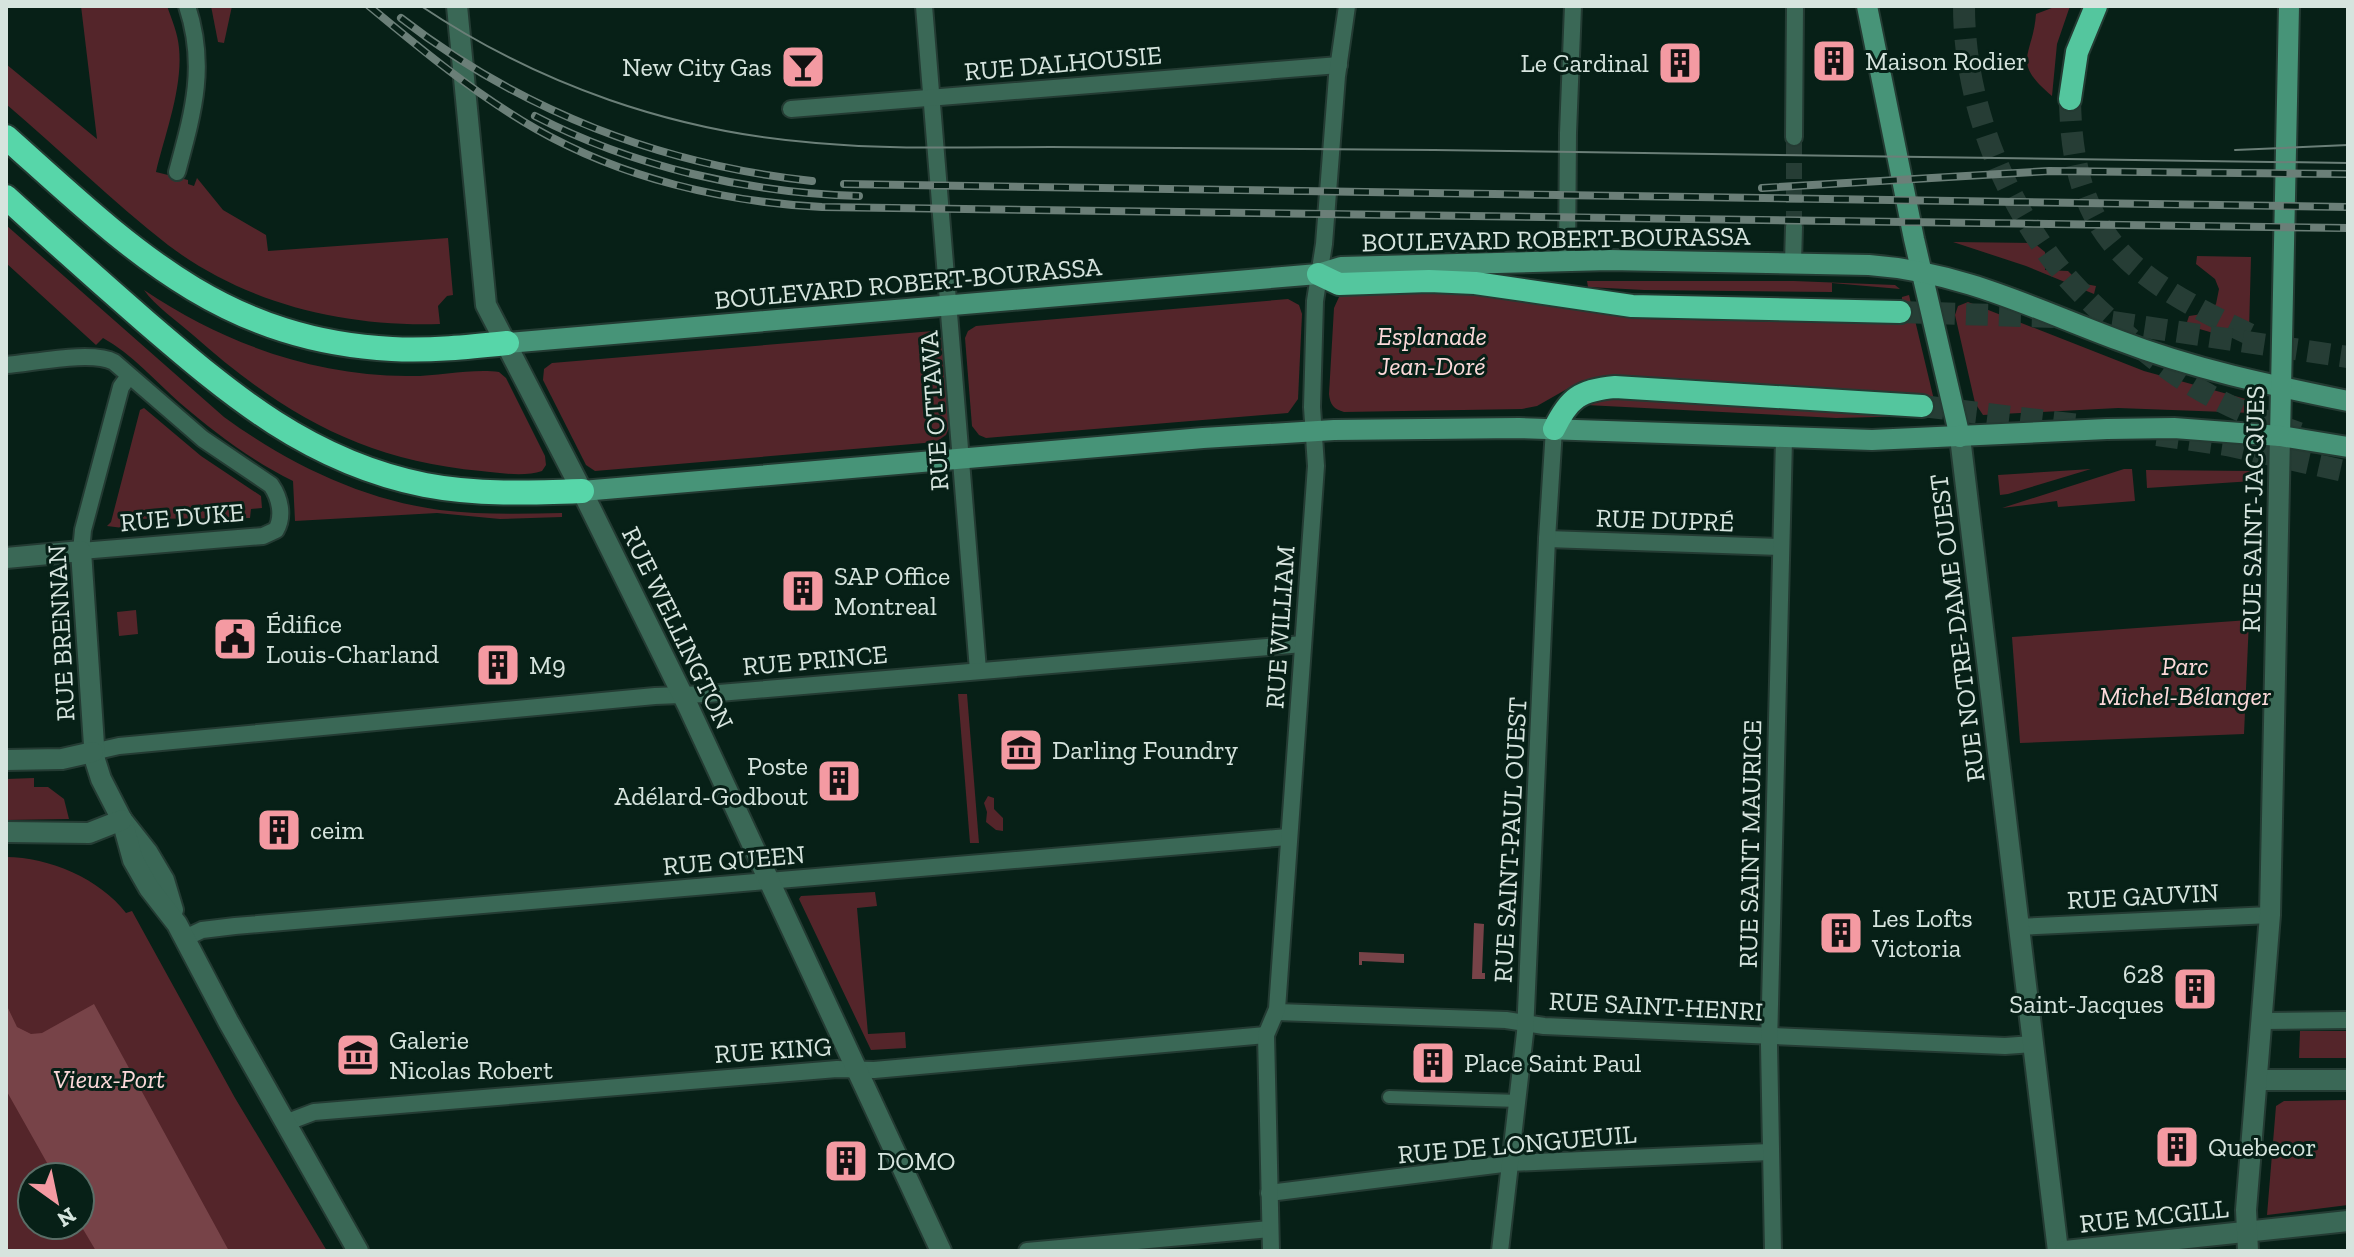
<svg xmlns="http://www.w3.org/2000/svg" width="2354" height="1257" font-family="'Zilla Slab',serif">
<rect width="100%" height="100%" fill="#072017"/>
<g fill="#54252a" fill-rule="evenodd">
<path d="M81 6H167C172 20 178 34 179 48 183 88 165 134 156 172L188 180V184L194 186 197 178 223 210 266 235 268 251 448 238 453 295 447 296 438 306 440 324C344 327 246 304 168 245 112 201 60 150 6 104V64L97 139Z"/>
<polygon points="211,6 232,6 224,43 218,42"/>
<path d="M2057 6H2070L2057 44 2052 96C2010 61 2033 56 2036 14Z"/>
<path d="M6 225 224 417C287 463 362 500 440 510 481 515 521 514 562 513V517L500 519 437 513 295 521 293 481C252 461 214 432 180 403 155 381 132 354 103 338L96 345 6 263Z"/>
<polygon points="1953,242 2034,243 2045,252 2045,270 2068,271 2080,283 2096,286 2094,294 2026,266"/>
<polygon points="2197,256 2251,257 2249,331 2237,335 2221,332 2220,335 2186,325 2189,316 2209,313 2216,304 2219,289 2215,279 2196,264"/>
<polygon points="1587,281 1794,281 1895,285 1900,289 1832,283 1832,292 1644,290 1588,287"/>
<path d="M144 290C223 343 311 375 407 376 435 377 473 368 499 372L506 378 545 456 546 465 542 471C525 477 499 473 481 471 361 460 281 413 193 335 177 321 155 306 144 290Z"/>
<path d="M1432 292 1497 296 1646 319 1898 324H1900L1902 297 1909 295 1934 400 1922 403V395L1614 375 1581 381 1537 406 1522 409 1344 412C1334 409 1330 405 1329 394L1334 308 1339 297 1348 295Z"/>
<polygon points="1288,299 1299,305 1302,314 1298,399 1288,413 986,438 979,435 972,426 965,338 968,331 976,326"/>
<polygon points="1968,302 2144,371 2253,401 2255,411 2252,413 2118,408 1983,415 1975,403 1955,315 1958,306"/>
<polygon points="933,331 939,334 942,342 949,428 946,435 936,442 595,471 586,465 543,380 544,369 552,363"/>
<polygon points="1616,398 1921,416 1836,418 1586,405"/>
<polygon points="144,408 201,456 261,496 262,508 251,509 250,518 132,519 131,529 107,526 111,522 140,410"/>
<polygon points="2091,469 2008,494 2000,495 1998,475"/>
<polygon points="2124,469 2132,469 2135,501 2058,507 2057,501 2002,508"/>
<polygon points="2146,470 2252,471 2253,481 2147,488"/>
<polygon points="136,610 138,634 119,636 117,612"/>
<polygon points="2249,620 2244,734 2020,743 2012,637"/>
<polygon points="958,694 967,694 979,843 970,843"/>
<polygon points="34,778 34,787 48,787 64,799 69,819 6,820 6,779"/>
<polygon points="988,796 994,798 994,809 1003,818 1003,831 996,830 986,822 987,812 984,803"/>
<path d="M6 857C49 857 100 879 126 913L132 911 235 1098 327 1251H6ZM32 1177H80V1225H32Z"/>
<polygon points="875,892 877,906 857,908 868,1034 905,1032 906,1048 871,1050 799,899 801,896"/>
<polygon points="2300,1031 2348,1031 2348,1058 2299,1058"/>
<polygon points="2348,1100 2348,1205 2267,1215 2276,1106 2284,1101"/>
</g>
<g fill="#774348">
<polygon points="1474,923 1484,924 1482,973 1485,973 1485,979 1472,979"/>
<polygon points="1359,952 1404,954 1404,963 1362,961 1362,965 1359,965"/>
<polygon points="6,1004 17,1027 31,1034 42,1033 94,1004 229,1251 96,1251 80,1224 80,1177 55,1177 6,1090"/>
</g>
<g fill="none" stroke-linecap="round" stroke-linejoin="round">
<polyline stroke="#263d35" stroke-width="16" stroke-dasharray="16 8" stroke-linecap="butt" points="1794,227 1794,137"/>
<g stroke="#263d35" stroke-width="22" stroke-dasharray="22 11" stroke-linecap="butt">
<path d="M1964 6C1964 92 1996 181 2046 251 2067 281 2094 306 2121 330 2148 355 2177 378 2209 395 2237 411 2268 422 2299 433"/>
<path d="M2070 99C2072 240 2133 278 2251 335"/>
<polyline points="1900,312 2054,317"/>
<polyline points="2112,322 2348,357"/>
<polyline points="1922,406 2079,425"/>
<polyline points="2157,435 2227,445 2348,472"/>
</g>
<g stroke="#243b33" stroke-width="16">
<polyline id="pedestrian" points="1389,1097 1519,1101"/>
</g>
<g stroke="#243b33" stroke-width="20">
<g id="minor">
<polyline points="924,6 978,670"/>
<polyline points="791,109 1339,65"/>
<polyline points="1794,137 1795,6"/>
<path d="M177 172C193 113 207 66 187 6"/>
<polyline points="1567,261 1568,133 1573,6"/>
<polyline points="1793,263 1794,227"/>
<path d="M6 365C33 363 92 350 114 362L203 439 271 485C280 498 284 516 276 530L263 536 81 551 83 530 121 387 129 376"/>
<polyline points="1547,539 1781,547"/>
<polyline points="93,752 119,746 655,696 707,694 1303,644"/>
<polyline points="2018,927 2270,915"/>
<polyline points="185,938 202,930 235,926 1288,837"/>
<polyline points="1277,1012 1506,1020 1544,1026 2005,1046 2033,1044"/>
<polyline points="2262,1021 2348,1020"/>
<polyline points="285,1123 314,1112 837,1069 874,1070 1266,1035"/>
<polyline points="1269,1193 1511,1163 1770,1152"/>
<polyline points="1027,1251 1270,1229"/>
<polyline points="1271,1251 1266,1035 1277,1009 1316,466 1312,407 1315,301 1324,244 1337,76 1347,6"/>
<polyline points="1500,1251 1525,1033 1547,539 1554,429"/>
<polyline points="1773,1251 1769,1045 1784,439"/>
</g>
</g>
<g stroke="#243b33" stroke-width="24">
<g id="tertiary">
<polyline points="457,6 486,305 582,491 688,706 941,1251"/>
<polyline points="1960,437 2058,1251"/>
<polyline points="6,558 81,551 95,760 101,779 122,820 148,853 164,880 173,910"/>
<polyline points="6,760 62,759 93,752"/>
<polyline points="122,820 133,860 149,888 177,924 228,1021 358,1251"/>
<polyline points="6,832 89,833 122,820"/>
<polyline points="2258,1080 2348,1080"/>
<polyline points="2065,1251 2348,1221"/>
<polyline points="2248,1251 2246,1210 2270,915 2280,436"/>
</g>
</g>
<g stroke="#243b33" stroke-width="24">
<g id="secondary">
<polyline points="1867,6 1914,239 1960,437"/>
<path d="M507 343 1318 274 1341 267 1609 260 1869 265C1963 272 2032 308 2118 340 2193 369 2270 385 2348 401"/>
<polyline points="2280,436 2289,6"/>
<polyline points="582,491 1203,438 1334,430 1519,428 1872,440 2107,429 2174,428 2280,436 2348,447"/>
</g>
</g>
<g stroke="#243b33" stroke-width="26">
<g id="trunk">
<polyline points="2070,99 2077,52 2096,6"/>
<polyline points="1318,274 1339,284 1429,281 1475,283 1632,306 1900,312"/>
<path d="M1554 429C1569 398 1580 390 1615 387L1922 406"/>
</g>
</g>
<g stroke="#243b33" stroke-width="28">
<g id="motorway">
<path d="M6 137C127 245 219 340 392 349 430 351 469 347 507 343"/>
<path d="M6 197C52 239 99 281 146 322 232 396 310 462 425 485 477 495 530 493 582 491"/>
</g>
</g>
<use href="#pedestrian" stroke="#3a6856" stroke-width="12"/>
<use href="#minor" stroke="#3a6856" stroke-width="16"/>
<use href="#tertiary" stroke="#3a6856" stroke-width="20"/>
<use href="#secondary" stroke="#479478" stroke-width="20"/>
<use href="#trunk" stroke="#54c69e" stroke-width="22"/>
<use href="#motorway" stroke="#57d6a9" stroke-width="24"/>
<g stroke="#6b7f78" stroke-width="2">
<path d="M421 6C539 85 674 132 816 143 894 150 973 147 1051 147 1179 148 1307 148 1434 150 1739 154 2044 158 2348 163"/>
<polyline points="2235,150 2348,145"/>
</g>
<g stroke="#6b7f78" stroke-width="8">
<g id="rail">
<path d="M369 6C422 50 475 94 536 129 622 178 723 202 822 207L2348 228"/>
<path d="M401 18C521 111 662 165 812 181"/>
<path d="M535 116C633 167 749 193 859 196"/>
<polyline points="844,184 2348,207"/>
<polyline points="1762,188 2049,171 2348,174"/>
</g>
</g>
<use href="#rail" stroke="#072017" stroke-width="5" stroke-dasharray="15" stroke-linecap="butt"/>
</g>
<defs>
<g id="building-square" transform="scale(2.3)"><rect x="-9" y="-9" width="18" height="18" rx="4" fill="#f49aa2" stroke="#072017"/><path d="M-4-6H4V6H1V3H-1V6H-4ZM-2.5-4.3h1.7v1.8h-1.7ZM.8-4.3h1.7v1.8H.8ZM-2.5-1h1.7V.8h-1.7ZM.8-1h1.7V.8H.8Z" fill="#111"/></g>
<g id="bar-square" transform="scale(2.3)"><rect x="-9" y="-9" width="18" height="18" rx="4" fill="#f49aa2" stroke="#072017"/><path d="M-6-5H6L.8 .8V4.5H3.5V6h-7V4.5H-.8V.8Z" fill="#111"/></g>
<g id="civic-square" transform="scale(2.3)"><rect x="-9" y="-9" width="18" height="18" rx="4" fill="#f49aa2" stroke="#072017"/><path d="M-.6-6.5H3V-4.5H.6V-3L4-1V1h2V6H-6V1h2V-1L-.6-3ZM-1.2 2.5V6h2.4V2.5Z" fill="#111"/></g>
<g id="museum-square" transform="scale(2.3)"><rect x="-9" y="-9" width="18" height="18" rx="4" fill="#f49aa2" stroke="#072017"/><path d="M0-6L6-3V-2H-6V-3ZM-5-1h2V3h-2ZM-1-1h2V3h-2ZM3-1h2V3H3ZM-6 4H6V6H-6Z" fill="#111"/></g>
</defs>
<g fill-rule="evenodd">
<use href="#building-square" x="1834" y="61"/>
<use href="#building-square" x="1680" y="63"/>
<use href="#bar-square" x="803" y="67"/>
<use href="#building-square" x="803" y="591"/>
<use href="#civic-square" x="235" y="639"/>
<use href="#building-square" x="498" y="665"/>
<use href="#museum-square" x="1021" y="750"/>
<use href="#building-square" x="839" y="781"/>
<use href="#building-square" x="279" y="830"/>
<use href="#building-square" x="1841" y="933"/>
<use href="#building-square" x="2195" y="989"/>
<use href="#museum-square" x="358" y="1055"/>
<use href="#building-square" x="1433" y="1063"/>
<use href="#building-square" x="2177" y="1147"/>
<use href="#building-square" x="846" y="1161"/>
</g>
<g text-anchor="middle" stroke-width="6" stroke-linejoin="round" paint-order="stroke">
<g font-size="26" fill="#d6e4de" stroke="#072017" text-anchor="start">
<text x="1865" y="70">Maison Rodier</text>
<text x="1649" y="72" text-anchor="end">Le Cardinal</text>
<text x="772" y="76" text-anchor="end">New City Gas</text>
<text x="834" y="585">SAP Office<tspan x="834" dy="30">Montreal</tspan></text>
<text x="266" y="633">Édifice<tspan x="266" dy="30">Louis-Charland</tspan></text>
<text x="529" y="674">M9</text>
<text x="1052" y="759">Darling Foundry</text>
<text x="808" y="775" text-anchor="end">Poste<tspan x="808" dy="30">Adélard-Godbout</tspan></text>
<text x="310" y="839">ceim</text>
<text x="1872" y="927">Les Lofts<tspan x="1872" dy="30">Victoria</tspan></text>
<text x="2164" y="983" text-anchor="end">628<tspan x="2164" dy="30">Saint-Jacques</tspan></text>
<text x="389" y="1049">Galerie<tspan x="389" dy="30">Nicolas Robert</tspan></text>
<text x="1464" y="1072">Place Saint Paul</text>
<text x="2208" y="1156">Quebecor</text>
<text x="877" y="1170">DOMO</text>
</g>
<g font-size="26" fill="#d6e4de" stroke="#072017">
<text transform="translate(1063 63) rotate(-5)" y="9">RUE DALHOUSIE</text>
<text transform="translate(1556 239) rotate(-1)" y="9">BOULEVARD ROBERT-BOURASSA</text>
<text transform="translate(908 283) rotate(-5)" y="9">BOULEVARD ROBERT-BOURASSA</text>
<text transform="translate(934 411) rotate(-94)" y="9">RUE OTTAWA</text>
<text transform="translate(2253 509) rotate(-89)" y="9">RUE SAINT-JACQUES</text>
<text transform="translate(182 517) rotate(-5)" y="9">RUE DUKE</text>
<text transform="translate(1665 520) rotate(2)" y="9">RUE DUPRÉ</text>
<text transform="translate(1280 627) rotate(-86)" y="9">RUE WILLIAM</text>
<text transform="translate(678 628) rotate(64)" y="9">RUE WELLINGTON</text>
<text transform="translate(1957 628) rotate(-97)" y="9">RUE NOTRE-DAME OUEST</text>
<text transform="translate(61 633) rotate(-93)" y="9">RUE BRENNAN</text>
<text transform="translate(815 660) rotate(-5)" y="9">RUE PRINCE</text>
<text transform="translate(1510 840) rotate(-87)" y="9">RUE SAINT-PAUL OUEST</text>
<text transform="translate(1750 844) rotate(-89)" y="9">RUE SAINT MAURICE</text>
<text transform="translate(734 860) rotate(-5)" y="9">RUE QUEEN</text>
<text transform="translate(2143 896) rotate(-3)" y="9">RUE GAUVIN</text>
<text transform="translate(1656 1006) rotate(3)" y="9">RUE SAINT-HENRI</text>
<text transform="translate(773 1050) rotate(-4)" y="9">RUE KING</text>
<text transform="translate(1517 1144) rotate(-5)" y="9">RUE DE LONGUEUIL</text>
<text transform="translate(2154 1216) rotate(-6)" y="9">RUE MCGILL</text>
</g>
<g font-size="26" font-style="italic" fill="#fdd9da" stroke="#072017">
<text x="1432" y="345">Esplanade<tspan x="1432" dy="30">Jean-Doré</tspan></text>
<text x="2185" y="675">Parc<tspan x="2185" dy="30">Michel-Bélanger</tspan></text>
<text x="109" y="1088">Vieux-Port</text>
</g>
</g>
<rect width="2354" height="1257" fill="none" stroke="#d6e4de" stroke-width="16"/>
<g transform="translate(56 1201) rotate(147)"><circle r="38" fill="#072017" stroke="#5a6e67" stroke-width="2"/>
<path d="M0-6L14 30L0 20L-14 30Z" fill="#f49aa2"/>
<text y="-12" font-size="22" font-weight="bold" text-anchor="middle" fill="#d6e4de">N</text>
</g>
</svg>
